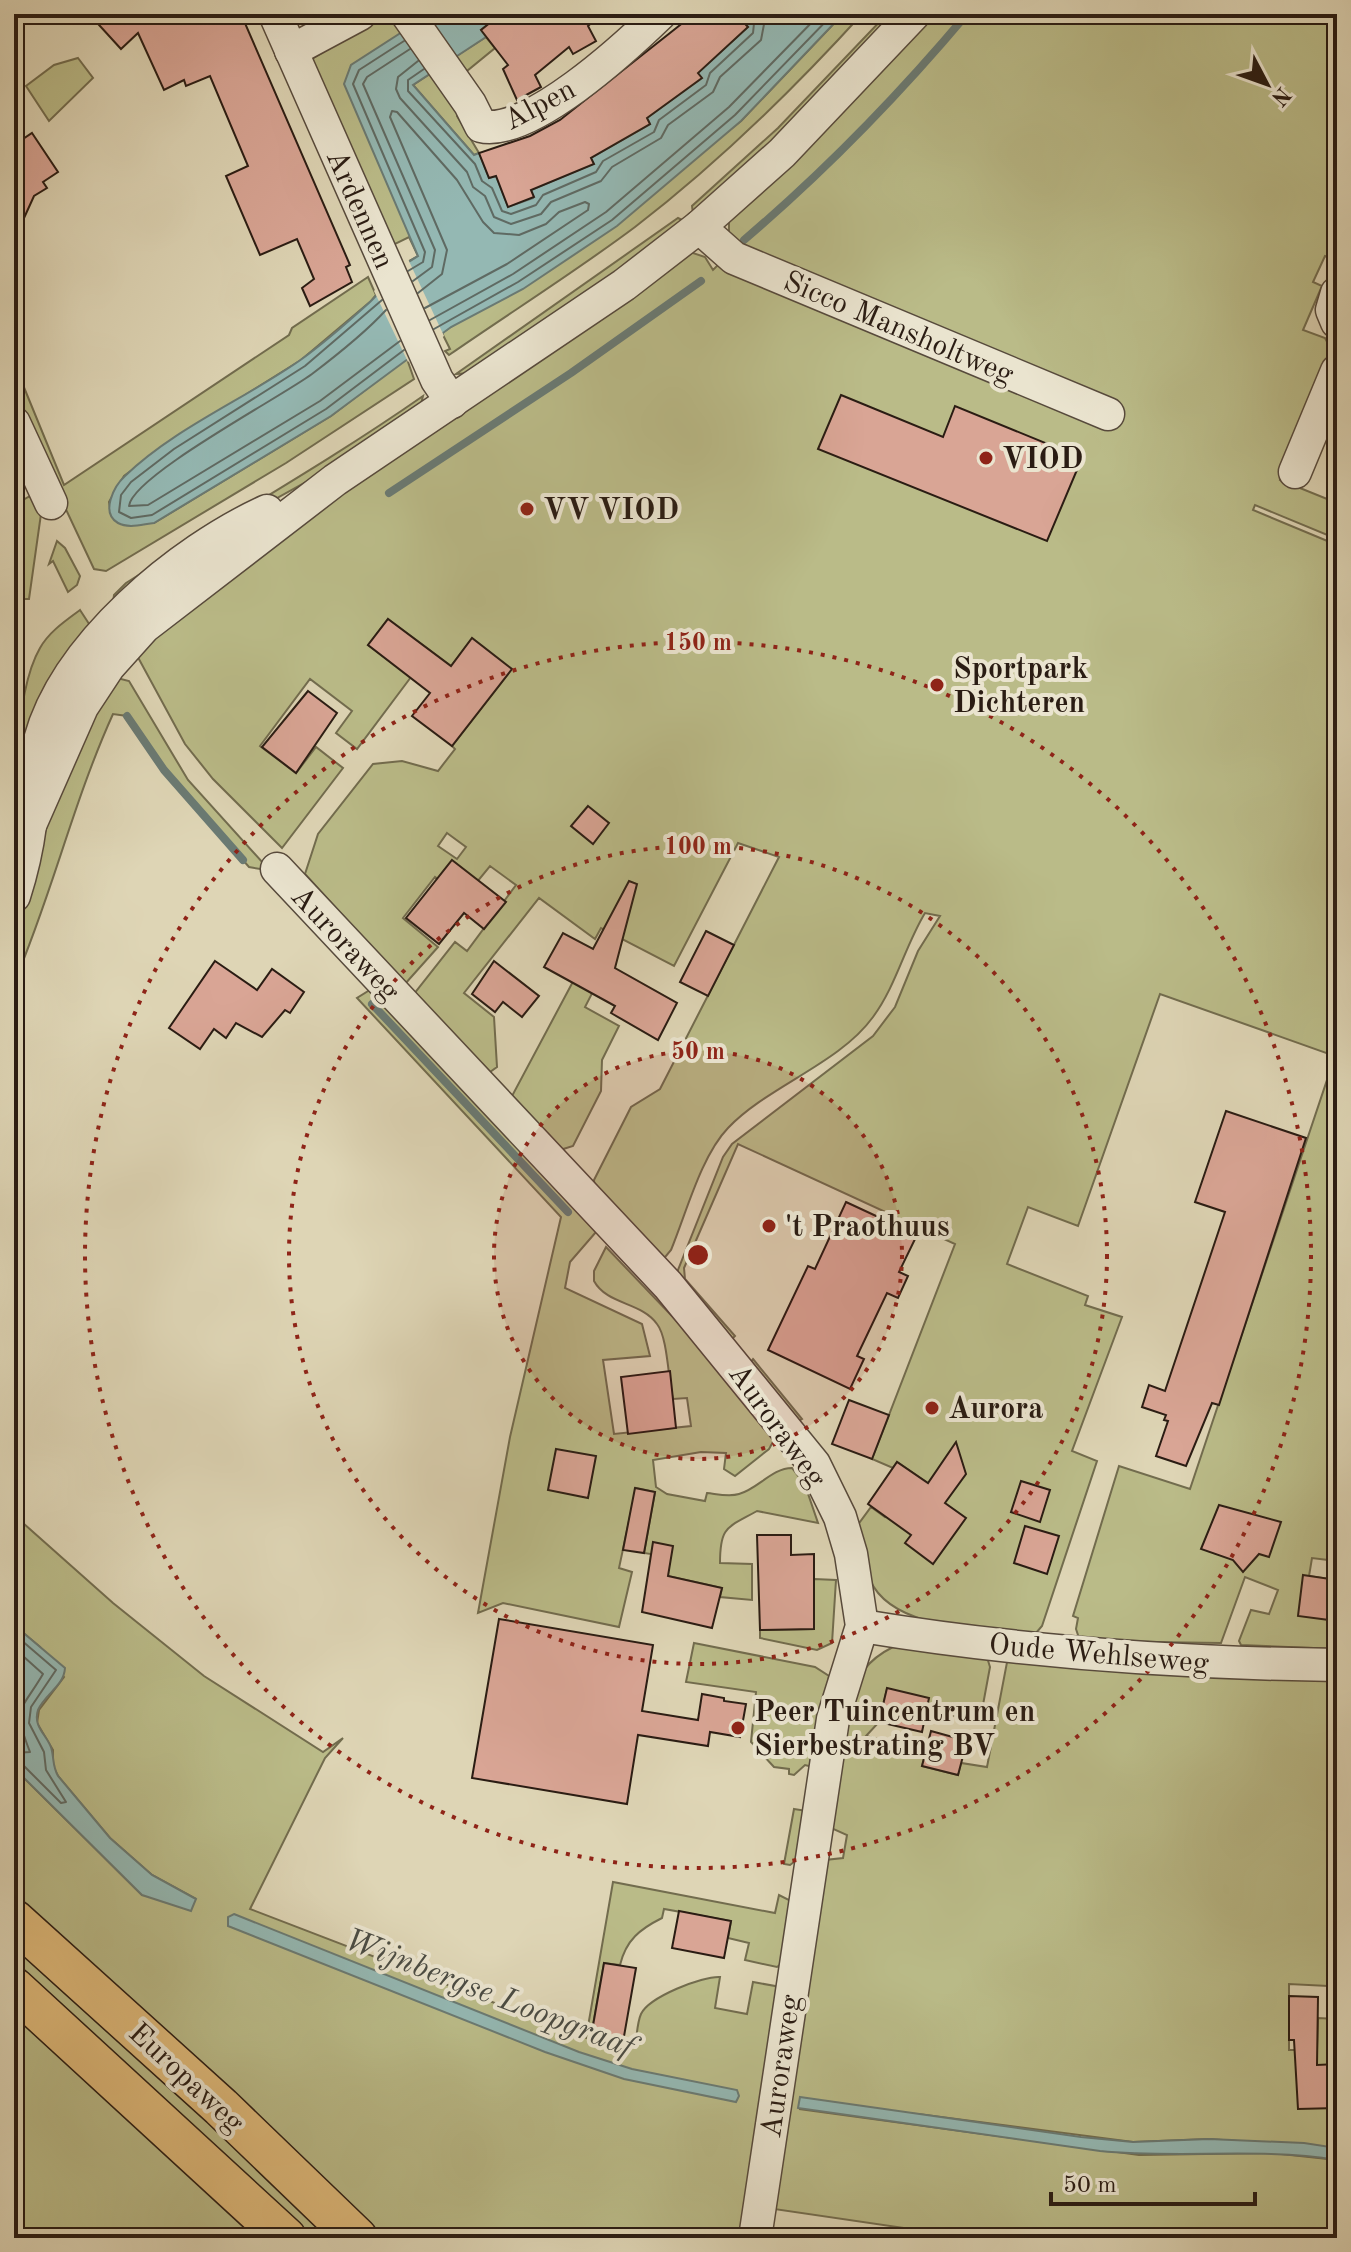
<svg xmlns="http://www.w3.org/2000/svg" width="1351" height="2252" font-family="'Old Standard TT',serif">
<rect width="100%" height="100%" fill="#ded5b5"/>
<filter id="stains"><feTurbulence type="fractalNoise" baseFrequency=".0025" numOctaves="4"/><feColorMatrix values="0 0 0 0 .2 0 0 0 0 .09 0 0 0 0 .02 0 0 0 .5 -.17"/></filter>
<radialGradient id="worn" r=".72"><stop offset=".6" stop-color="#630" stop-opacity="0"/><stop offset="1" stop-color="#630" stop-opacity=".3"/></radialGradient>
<g fill="#babb88" stroke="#726c4e" stroke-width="2" fill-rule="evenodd">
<path d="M843 14H862C792 91 717 164 635 227 575 272 511 312 449 355L445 351 450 349 442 333 680 169 741 121Z"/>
<polygon points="887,14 898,14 778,139 693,214 692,206 778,128"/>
<path d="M930 14H1337V260L1325 256 1313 282 1322 286 1303 330 1325 338 1333 353 1280 480 1337 503V539L1255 505 1253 510 1337 545V1561L1312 1558 1309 1576 1337 1580V1649L1241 1645 1239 1641 1251 1610 1269 1614 1278 1590 1245 1577 1221 1643 1080 1641 1076 1629 1078 1618 1073 1616 1119 1466 1190 1489 1335 1056 1160 994 1078 1226 1028 1207 1007 1264 1088 1296 1085 1305 1122 1317 1072 1451 1097 1461 1042 1626 1036 1633 1028 1634C982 1629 892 1630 870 1580 863 1564 861 1543 857 1526L871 1507 885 1517 897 1499 929 1484 897 1462 893 1468 872 1459 955 1244 738 1144 684 1268 685 1279 735 1336 731 1340 678 1280V1270L723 1157 732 1144 873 1036 895 1007 918 951 940 916 925 913C905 946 896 986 873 1017 839 1064 768 1086 728 1128 701 1156 686 1214 671 1250L661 1262 595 1190 594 1180 631 1107 660 1089 779 857 738 843 674 966 601 928 595 939 539 898 464 993 494 1017 497 1067 490 1072 414 994 455 942 467 951 516 885 490 866 463 899 435 877 403 918 438 947 405 984 305 874 318 834 373 764 402 761 438 771 455 749 452 746 511 670 472 639 451 666 388 619 368 645 411 677 357 749 336 733 352 711 310 679 260 746 296 773 316 747 343 768 282 848 213 779 185 744 134 650 224 573 690 252 705 257 713 270 737 246 729 235V220L886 66ZM447 833 466 847 457 859 438 846Z"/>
<polygon points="383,16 395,17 408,29 352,65 440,259 409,261 418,256 409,237 391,246 312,59"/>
<polygon points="486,37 495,48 462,75 450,60"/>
<polygon points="78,58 93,78 49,121 26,86 54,65"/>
<polygon points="436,70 462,108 457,116 479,153 474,155 413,85"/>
<polygon points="678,218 684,221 643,255 471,373 456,374"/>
<polygon points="368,277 376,295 371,301 301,360 169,443 124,476 109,502 111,514 154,523 331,416 402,362 407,359 414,379 286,463 106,571 94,569 14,399 14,363 64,485 289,335 292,328"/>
<path d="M423 396 420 408 326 471 241 518 113 603 114 595 126 583C225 520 327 463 423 396Z"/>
<polygon points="32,495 41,514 29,599 20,599 14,632 14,505"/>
<polygon points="57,541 65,548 80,576 77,585 68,592 53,561 49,564"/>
<path d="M80 610 95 633 14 836C14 788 16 689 40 648 49 632 65 621 80 610Z"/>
<path d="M117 678 129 681 188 780 264 864 260 869 249 867 164 770 127 716 113 714C73 802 52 895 14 983V941L53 793 62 766Z"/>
<polygon points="584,961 603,972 585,1007 619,1026 602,1060 601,1091 573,1146 560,1150 512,1096"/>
<path d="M373 988 596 1232 570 1262 565 1288 642 1324 650 1356 603 1360 614 1434 691 1426 687 1398 673 1399C668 1380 668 1338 657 1324 642 1302 607 1305 594 1281V1271L606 1247 713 1359 774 1440 769 1449 735 1476 724 1469 726 1453 701 1452 653 1460 656 1487 667 1494 705 1501 707 1493C717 1494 729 1497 739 1494 758 1489 772 1468 792 1468L805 1485 818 1523 757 1511C727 1528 720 1526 720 1563L752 1564V1600L720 1597 722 1588 650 1572 651 1554 644 1553 655 1492 636 1488 619 1568 632 1572 619 1627 503 1603 478 1613 510 1437 561 1217 357 998Z"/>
<polygon points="753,1359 802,1419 797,1422 750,1363"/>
<path d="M14 1515 113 1603 204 1676 323 1752 343 1738 325 1758 250 1909 586 2038 613 1882 775 1913 779 1895 791 1901 781 1964 777 1967 745 1960 749 1943 728 1938 731 1921 664 1909 662 1918C640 1929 626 1940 620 1965L604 1963 591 2036 635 2046C637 2036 637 2023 641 2014 649 1997 702 1976 720 1977L715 2008 747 2014 753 1982 775 1986 779 1990 741 2238H379L203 2067 14 1898V1768L142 1895 196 1899 152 1875 110 1838 58 1776 53 1766V1750L37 1723 39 1710 64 1677 40 1647 14 1625Z"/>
<polygon points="814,1579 836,1580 832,1643 817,1650 760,1638 760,1630 814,1629"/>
<polygon points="694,1643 815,1667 829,1676 813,1767 805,1765 794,1775 789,1774 789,1769 774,1767 751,1742 756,1692 686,1682"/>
<path d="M893 1647 986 1654 990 1667 980 1721 927 1710 887 1689 879 1722 866 1736 926 1751 922 1766 958 1775 961 1763 987 1767 1008 1657 1337 1675V1946L1328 1986 1289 1984V2050H1317L1318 2018 1337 2019V2148L1209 2139 1133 2142 918 2114 799 2109 1139 2155 1272 2153 1337 2160V2238H972L774 2209 825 1860 843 1858 847 1835 831 1828C837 1791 844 1699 864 1670 872 1659 881 1653 893 1647Z"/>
<polygon points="794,1809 807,1811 798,1859 790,1865 784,1864"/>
<polygon points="14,1939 337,2238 307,2238 14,1968"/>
<polygon points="14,2007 263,2238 14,2238"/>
</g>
<g fill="#94b8b3" stroke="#6a7a73" stroke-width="2">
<path d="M430 14H501L481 30 486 37 413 85 474 155 479 153 489 178 496 176 508 207 533 198 531 190 593 164 591 158 650 124 647 118 701 78 697 73 748 27 743 22 750 14H843L741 121 617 226 523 289 451 327 331 416 154 523C143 524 129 529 118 523 100 513 114 486 125 476 175 428 243 400 299 361 323 344 348 322 370 302 387 286 397 267 418 256L344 84 351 65Z"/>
<path d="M14 1625 65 1668C64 1686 45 1694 38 1710 32 1728 50 1737 52 1751 54 1761 53 1767 58 1776L110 1838 152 1875 196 1899 191 1911 142 1895 14 1768Z"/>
<polygon points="234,1914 579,2052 632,2069 737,2090 739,2096 736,2102 624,2079 545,2052 228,1926 228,1917"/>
<path d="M800 2097 1081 2137 1133 2142 1209 2139 1304 2143 1337 2148V2160C1258 2147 1179 2159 1100 2151L798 2108Z"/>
</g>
<polygon fill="#ded5b5" points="408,259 444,336 408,362 374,291 400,262"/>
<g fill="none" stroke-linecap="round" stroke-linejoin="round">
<g stroke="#5f6a63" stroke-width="2">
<polyline points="404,41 359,70 353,84 425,252 423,262 408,271"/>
<polyline points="410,49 367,77 363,84 435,250 432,267 413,281"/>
<polyline points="418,61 398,77 396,89 400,98 467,172 473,187 485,196 494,217 511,224 541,214 551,202 601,181 612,167 661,138 668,125 713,92 720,77 761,40 766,14"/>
<polyline points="424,69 408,80 408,91 475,164 482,181 492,188 502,211 511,214 536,205 543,195 596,172 603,161 654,132 659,120 706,85 710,73 753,33 755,14"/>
<polyline points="418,293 442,274 447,250 390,117 392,111 397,112 457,180 483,222 494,233 519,235 546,224 559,212 585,202 589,204 588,210 507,264 425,308"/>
<polyline points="382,300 305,366 174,449 131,482 121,495 119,512 131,518 152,515 326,409 404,350"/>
<path d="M386 310C365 333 337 355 312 374 281 397 132 476 129 506L148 505 320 401 400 341"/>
<polyline points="430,320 513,274 606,212 729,107 820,14"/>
<polyline points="434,329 518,282 612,220 735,115 833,14"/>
<polyline points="14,1634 56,1670 31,1707 29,1723 44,1752 46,1770 66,1802 61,1803 23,1765 14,1763"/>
<path d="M14 1648 43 1674C20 1713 12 1706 30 1752L14 1753"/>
</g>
<g stroke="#6a7a73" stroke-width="8">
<path d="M744 240C825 171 898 96 967 14"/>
<polyline points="389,493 571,373 701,281"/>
<polyline points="127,716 164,770 243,860"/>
<polyline points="372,1004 568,1212"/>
</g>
</g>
<g fill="#d9a595" stroke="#2a1c13" stroke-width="2">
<polygon points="89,14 241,14 350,265 346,267 352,282 310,306 302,288 314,279 297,239 260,255 226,176 248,166 210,76 186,86 184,80 164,90 138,33 121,49"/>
<polygon points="501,14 601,14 588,26 596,41 573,54 569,47 535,75 541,87 517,100 503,69 508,65 481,30"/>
<polygon points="694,14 736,14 748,27 698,73 702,78 647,118 650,124 591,158 594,164 531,190 534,197 508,207 496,176 489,178 479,153 530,136 560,120"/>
<polygon points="32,133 58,172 43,182 47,188 34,196 14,240 14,145"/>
<polygon points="841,395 943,437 955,406 1082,458 1047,541 818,449"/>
<polygon points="388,619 451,666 472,638 512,669 452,746 412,716 430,693 368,645"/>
<polygon points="308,691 337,713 296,773 262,747"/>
<polygon points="588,806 609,823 593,844 571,826"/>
<polygon points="452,860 506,902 484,929 464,913 439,944 406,918"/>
<polygon points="629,881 637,884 615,968 677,1003 658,1040 611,1013 615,1006 544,967 563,933 593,949"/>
<polygon points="706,931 734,945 708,996 680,982"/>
<polygon points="215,961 257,990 272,969 304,992 290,1013 285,1010 262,1037 236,1023 226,1038 214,1029 200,1049 169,1028"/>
<polygon points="494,961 539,996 522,1017 503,1002 495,1012 472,994"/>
<polygon points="1226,1111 1306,1138 1219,1405 1212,1403 1186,1466 1156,1456 1168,1421 1164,1420 1166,1415 1142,1407 1149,1385 1165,1391 1225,1212 1195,1202"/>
<polygon points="846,1202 917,1235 899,1272 908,1276 898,1298 887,1293 857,1356 864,1359 850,1389 768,1350 808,1266 815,1269"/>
<polygon points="670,1371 676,1428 628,1434 621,1377"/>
<polygon points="849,1400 889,1415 872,1459 832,1444"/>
<polygon points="956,1442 966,1474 945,1503 966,1518 933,1564 905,1543 911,1535 868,1504 897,1462 928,1483"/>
<polygon points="556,1449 596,1456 588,1498 548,1490"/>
<polygon points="1021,1481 1050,1490 1040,1522 1011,1512"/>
<polygon points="635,1488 655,1492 644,1553 623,1550"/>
<polygon points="1219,1505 1281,1522 1269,1557 1259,1554 1243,1572 1233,1560 1201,1549"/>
<polygon points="1025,1526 1059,1536 1047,1574 1014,1563"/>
<polygon points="757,1535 791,1535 791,1555 814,1554 814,1629 760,1630"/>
<polygon points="653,1542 673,1546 668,1576 722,1588 712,1628 642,1612"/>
<polygon points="1303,1575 1337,1580 1337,1621 1298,1616"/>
<polygon points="499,1619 653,1645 642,1711 698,1720 702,1694 724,1698 724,1701 746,1704 740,1737 710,1732 708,1746 638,1735 627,1804 472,1778"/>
<polygon points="887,1688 929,1698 922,1732 879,1722"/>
<polygon points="931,1731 967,1741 958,1775 922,1766"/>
<polygon points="679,1911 731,1921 724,1958 672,1948"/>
<polygon points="604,1963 636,1968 623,2042 591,2037"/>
<polygon points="1289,1996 1318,1997 1317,2065 1337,2064 1337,2108 1298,2109 1294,2040 1289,2040"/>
</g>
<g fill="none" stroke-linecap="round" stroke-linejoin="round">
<g stroke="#574a3c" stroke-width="35">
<g id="minor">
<polyline points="275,14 437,380 452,402"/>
<path d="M407 14 470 104 481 126C528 138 627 46 660 14"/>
<polyline points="291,51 360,14"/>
<polyline points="699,227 734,258 1108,414"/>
<polyline points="1337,293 1332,310 1337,322"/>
<polyline points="14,423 51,503"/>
<polyline points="1295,472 1337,371"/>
<polyline points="30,825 82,707 109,666 144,627 335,480 624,285 699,227 782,153 914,14"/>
<polyline points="277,869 668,1285 814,1464 840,1517 851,1554 862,1626 833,1719 755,2238"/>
<path d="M14 896C21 874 27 849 30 825 33 796 32 769 40 740 66 645 179 551 267 511"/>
<path d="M862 1626C1020 1652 1177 1663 1337 1665"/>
</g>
</g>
<g stroke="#2a1c13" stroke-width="43">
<g id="major">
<polyline points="14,1920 221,2107 357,2238"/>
<polyline points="14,1988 286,2238"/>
</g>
</g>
<use href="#minor" stroke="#eae4cf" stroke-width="32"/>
<use href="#major" stroke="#dfba7a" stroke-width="40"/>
</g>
<circle cx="698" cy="1255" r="204" fill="#8f2418" fill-opacity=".12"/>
<g fill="none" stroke="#8f2418" stroke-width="4" stroke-dasharray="4 8">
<circle cx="698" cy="1255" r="204"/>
<circle cx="698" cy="1255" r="409"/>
<circle cx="698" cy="1255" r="613"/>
</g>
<g fill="#8f2418" stroke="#eae4cf" stroke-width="3">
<circle cx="986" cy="458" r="8"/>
<circle cx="527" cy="509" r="8"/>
<circle cx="937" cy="685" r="8"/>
<circle cx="769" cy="1226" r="8"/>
<circle cx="932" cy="1408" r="8"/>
<circle cx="738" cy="1728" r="8"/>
</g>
<g text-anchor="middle" stroke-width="8" stroke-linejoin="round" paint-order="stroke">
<g font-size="30" fill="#2a1c13" stroke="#eae4cf">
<text transform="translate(539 104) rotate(-28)" y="10">Alpen</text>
<text transform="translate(361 209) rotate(66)" y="10">Ardennen</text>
<text transform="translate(899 327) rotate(23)" y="10">Sicco Mansholtweg</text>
<text transform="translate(346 943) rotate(47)" y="10">Auroraweg</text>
<text transform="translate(778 1425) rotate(54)" y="10">Auroraweg</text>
<text transform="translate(1099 1653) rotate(5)" y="10">Oude Wehlseweg</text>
<text transform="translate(780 2066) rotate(-82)" y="10">Auroraweg</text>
<text transform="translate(187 2077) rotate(43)" y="10">Europaweg</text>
</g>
<g font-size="30" font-weight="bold" fill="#2a1c13" stroke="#eae4cf" text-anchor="start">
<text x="1002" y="468">VIOD</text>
<text x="543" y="519">VV VIOD</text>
<text x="953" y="678">Sportpark<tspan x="953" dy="34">Dichteren</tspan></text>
<text x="785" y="1236">'t Praothuus</text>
<text x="948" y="1418">Aurora</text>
<text x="754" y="1721">Peer Tuincentrum en<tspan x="754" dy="34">Sierbestrating BV</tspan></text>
</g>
<g font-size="32" font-style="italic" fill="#4a4b43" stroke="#eae4cf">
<text transform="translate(490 1992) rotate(21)" y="11">Wijnbergse Loopgraaf</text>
</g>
</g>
<circle cx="698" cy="1255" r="12" fill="#8f2418" stroke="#eae4cf" stroke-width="4"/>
<g font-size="24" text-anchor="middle" font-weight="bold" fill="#8f2418" stroke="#eae4cf" stroke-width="8" stroke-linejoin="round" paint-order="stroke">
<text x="698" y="650">150 m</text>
<text x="698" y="854">100 m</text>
<text x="698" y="1059">50 m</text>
</g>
<rect width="1351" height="2252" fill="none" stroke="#ded5b5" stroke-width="48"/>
<rect x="16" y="16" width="1319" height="2220" fill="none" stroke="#2a1c13" stroke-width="4"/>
<rect x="24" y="24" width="1303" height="2204" fill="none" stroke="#2a1c13" stroke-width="2"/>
<g transform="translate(1267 84) rotate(131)" stroke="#eae4cf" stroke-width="6" paint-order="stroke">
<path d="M0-6L14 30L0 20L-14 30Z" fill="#2a1c13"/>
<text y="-12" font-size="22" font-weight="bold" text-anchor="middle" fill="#2a1c13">N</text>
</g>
<path d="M1051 2192v12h204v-12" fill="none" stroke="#2a1c13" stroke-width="4"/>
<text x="1063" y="2192" font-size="24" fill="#2a1c13" stroke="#eae4cf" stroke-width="6" paint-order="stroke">50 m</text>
<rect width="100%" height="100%" filter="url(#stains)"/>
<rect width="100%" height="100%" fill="url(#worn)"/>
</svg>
